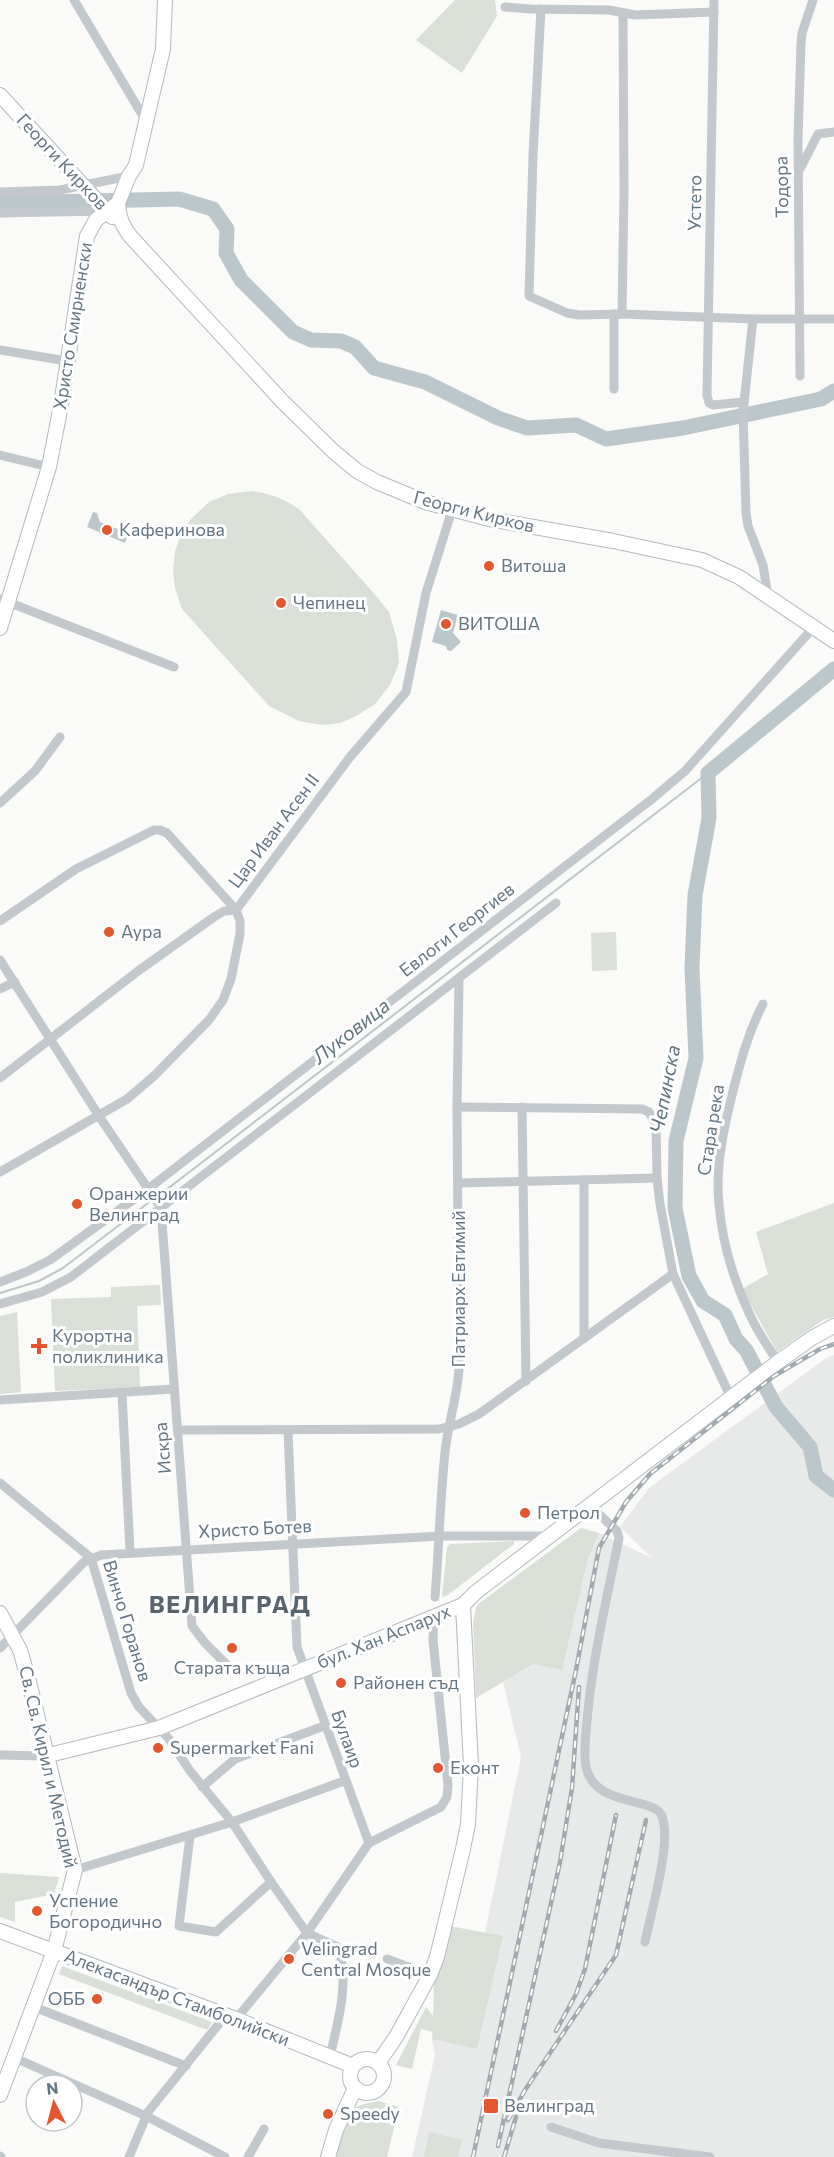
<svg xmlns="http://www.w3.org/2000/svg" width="834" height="2157" font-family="Commissioner,sans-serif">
<rect width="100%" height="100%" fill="#fafaf8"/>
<polygon fill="#e8e9e9" points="834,1355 834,2157 412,2157 435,2055 432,2039 434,1976 449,1926 485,1933 521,1757 503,1682 533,1664 587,1562 599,1533 652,1558 620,1527 649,1488 826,1358"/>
<g fill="#dadfd7">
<polygon points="455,0 495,0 497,16 462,73 416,40"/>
<path d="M253 491C272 494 285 499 300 510L377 597 389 612 397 640 399 663 390 685 375 704 356 716 340 723 323 725 299 721 269 706 182 609 175 588 173 571 175 551 181 534 191 519 209 502 228 494Z"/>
<polygon points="616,932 617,970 592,971 591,933"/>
<polygon points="834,1203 834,1317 823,1320 777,1352 742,1289 768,1274 756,1232"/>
<polygon points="160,1285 161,1305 137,1306 140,1387 55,1391 51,1299 111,1297 111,1287"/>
<polygon points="17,1312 21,1392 0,1394 0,1316"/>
<polygon points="581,1528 599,1533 587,1562 562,1670 533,1664 476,1698 473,1622 477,1605"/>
<polygon points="514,1541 514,1544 448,1595 442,1597 447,1547 450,1544"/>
<polygon points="0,1873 59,1877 54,1894 15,1902 15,1922 0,1917"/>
<polygon points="449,1926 503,1936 477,2049 432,2039 433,2032 421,2029 412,2069 396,2065 426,2007 433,2016 434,2006 434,1976"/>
<polygon points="62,1966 212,2022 207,2030 59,1974"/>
<path d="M378 2101 399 2107 387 2157H334C336 2146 343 2119 351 2111 358 2104 368 2103 378 2101Z"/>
<polygon points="429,2132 462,2140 458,2157 424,2157"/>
</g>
<g fill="#bbc7cb">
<polygon points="93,512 97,513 100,522 128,533 125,543 87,527"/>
<polygon points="441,610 458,615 453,633 461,642 451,651 447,650 446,646 432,642"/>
</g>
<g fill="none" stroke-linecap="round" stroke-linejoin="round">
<g stroke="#bbc7cb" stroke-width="2">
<polyline points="157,1197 708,773"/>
<polyline points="0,1293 39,1281 63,1268 152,1200"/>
</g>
<g stroke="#bbc7cb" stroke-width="15">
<polyline points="0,203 179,199 213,209 227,229 226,253 241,280 293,332 311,340 341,341 355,347 374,368 425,382 498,418 527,428 576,425 606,439 683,428 821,399 834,391"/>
<polyline points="834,669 708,773 709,818 695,895 692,968 696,1058 676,1141 675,1208 689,1276 703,1301 725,1315 736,1339 746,1350 776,1407 810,1447 816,1476 834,1490"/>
</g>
<g stroke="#b3babf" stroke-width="16">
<g id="secondary">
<polyline points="0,95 112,217"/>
<path d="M118 203C119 217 122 226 131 237L283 402 333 451 357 471 377 482 425 502 489 519 613 541 702 560 739 577 834 641"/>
<polyline points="0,628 49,467 61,405 87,236 96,220 118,203 129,176 136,165 163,49 165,0"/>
<polyline points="0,1613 20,1650 27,1674 75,1870 54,1951 0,2095"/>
<polyline points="45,1756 159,1728 463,1605 476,1592 778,1362 812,1338 834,1326"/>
<polyline points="0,1931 236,2019 353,2066"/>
<circle cx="367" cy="2076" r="17"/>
<polyline points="378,2063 396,2037 430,1975 437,1957 463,1849 468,1824 471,1766 463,1605"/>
<polyline points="328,2157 336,2130 355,2088"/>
</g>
</g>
<g stroke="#c3c8cc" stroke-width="9">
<polyline points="74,0 147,123"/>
<polyline points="714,0 707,395 709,403 713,405 744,402"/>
<polyline points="505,7 531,9 609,10 635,15 714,12"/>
<polyline points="541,9 533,155 529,296 567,313 579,315 622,314 753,319 834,319"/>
<polyline points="800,169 818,134 834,132"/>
<polyline points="0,192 60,190 129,176"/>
<polyline points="0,213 107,211"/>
<polyline points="622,314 624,192 623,13"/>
<polyline points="753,319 743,412 746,513 748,526 763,565 768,597"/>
<polyline points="0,350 67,361"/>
<polyline points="800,376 798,139 801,43 802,33 813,0"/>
<polyline points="614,389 614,314"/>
<polyline points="0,455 49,467"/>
<polyline points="0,599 174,667"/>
<polyline points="0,803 35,771 60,737"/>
<polyline points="0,921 76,869 154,830 160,830 167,833 236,910 240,921 240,934 231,979 223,1000 209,1020 154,1076 127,1099 0,1172"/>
<polyline points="0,960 99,1116 161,1208 192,1626 205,1643 231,1669"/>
<polyline points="0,989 15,982"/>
<path d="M763 1004C748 1033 741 1060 733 1091 724 1127 715 1167 719 1204 722 1241 734 1281 750 1315 757 1331 768 1347 778 1362"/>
<polyline points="0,1078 138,971 214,917 224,911 236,910 350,757 406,692 426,593 452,510"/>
<polyline points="457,1107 642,1109 649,1112 656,1125 657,1178 660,1204 673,1274 731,1398"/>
<polyline points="522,1107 526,1381"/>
<polyline points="584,1180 584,1338"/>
<polyline points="459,1183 657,1178"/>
<polyline points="0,1282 26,1272 50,1260 148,1189 652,799 685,771 813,628"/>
<polyline points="0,1304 42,1292 71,1277 556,903"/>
<polyline points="122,1393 130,1552"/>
<polyline points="0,1400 174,1389"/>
<polyline points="178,1430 439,1429 459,1424 479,1414 673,1274"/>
<polyline points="288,1431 297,1647 369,1843"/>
<path d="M0 1483 91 1558 131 1693 139 1707 169 1739 190 1771 232 1822 271 1882 307 1933 338 1947C350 1981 338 2022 330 2056"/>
<path d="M589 1505 617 1531 619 1538C607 1598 592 1660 587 1721 586 1736 583 1752 586 1767 595 1808 654 1796 662 1816 672 1844 651 1911 645 1942"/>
<path d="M435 1597C439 1549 440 1500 445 1452 448 1424 457 1398 459 1369L457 1107 459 980"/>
<polyline points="0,1648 84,1562 101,1555 440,1536 549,1536"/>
<polyline points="0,1755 45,1756"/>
<polyline points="202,1787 235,1759 324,1726"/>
<polyline points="190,1836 179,1926 216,1932 271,1882"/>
<polyline points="75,1870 232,1822 344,1781"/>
<polyline points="387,1959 430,1975"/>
<polyline points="34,2007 186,2066"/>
<polyline points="236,2019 307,1933 369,1843 441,1807 447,1797 448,1785 433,1640 434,1616"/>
<polyline points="15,2058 146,2116 225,2157"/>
<polyline points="551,2127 599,2143 710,2157"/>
<polyline points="0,2156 1,2157"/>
<polyline points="129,2157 148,2112 226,2015"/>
<polyline points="248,2157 264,2129"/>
</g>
<use href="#secondary" stroke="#fff" stroke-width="14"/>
<g stroke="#a2aab0" stroke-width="4.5">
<g id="rail">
<polyline points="556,2031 576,1994 585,1969 616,1815"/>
<polyline points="508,2120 525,2090 616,1955 646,1820"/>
<polyline points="498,2146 560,1862 572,1788 579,1687"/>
<polyline points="473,2157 576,1670 599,1548 626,1502 650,1474 774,1376 820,1349 834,1344"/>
<polyline points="504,2157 516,2117"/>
</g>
</g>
<use href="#rail" stroke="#fff" stroke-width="2" stroke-dasharray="7" stroke-linecap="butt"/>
</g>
<g fill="#e4572e" stroke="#fff" stroke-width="2">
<circle cx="107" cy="530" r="6"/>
<circle cx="489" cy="566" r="6"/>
<circle cx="281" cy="603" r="6"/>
<circle cx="446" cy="624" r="6"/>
<circle cx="109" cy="932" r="6"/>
<circle cx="77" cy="1204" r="6"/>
<path d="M36 1337h6v6h6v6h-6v6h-6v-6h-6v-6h6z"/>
<circle cx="525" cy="1513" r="6"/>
<circle cx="232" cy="1648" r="6"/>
<circle cx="341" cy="1683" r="6"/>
<circle cx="158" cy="1748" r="6"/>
<circle cx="438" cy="1768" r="6"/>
<circle cx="37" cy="1911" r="6"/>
<circle cx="289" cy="1959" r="6"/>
<circle cx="97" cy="1999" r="6"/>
<rect x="483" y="2098" width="16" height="16" rx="3"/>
<circle cx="328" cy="2114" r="6"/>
</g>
<g text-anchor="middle" stroke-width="6" stroke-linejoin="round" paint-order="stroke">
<g font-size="18" fill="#657683" stroke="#fff">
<text transform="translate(62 162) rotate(47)" y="6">Георги Кирков</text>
<text transform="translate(782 187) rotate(-91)" y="6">Тодора</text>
<text transform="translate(695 203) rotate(-89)" y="6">Устето</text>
<text transform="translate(73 326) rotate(-81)" y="6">Христо Смирненски</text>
<text transform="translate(474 512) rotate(14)" y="6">Георги Кирков</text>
<text transform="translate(274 831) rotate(-53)" y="6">Цар Иван Асен II</text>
<text transform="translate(457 930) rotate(-38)" y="6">Евлоги Георгиев</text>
<text transform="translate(711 1130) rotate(-81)" y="6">Стара река</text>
<text transform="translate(459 1289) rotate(-90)" y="6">Патриарх Евтимий</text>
<text transform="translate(163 1448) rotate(-95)" y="6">Искра</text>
<text transform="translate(255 1529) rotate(-3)" y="6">Христо Ботев</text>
<text transform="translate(127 1621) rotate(73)" y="6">Винчо Горанов</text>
<text transform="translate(384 1637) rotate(-22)" y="6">бул. Хан Аспарух</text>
<text transform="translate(347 1739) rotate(70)" y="6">Булаир</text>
<text transform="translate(48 1767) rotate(77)" y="6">Св. Св. Кирил и Методий</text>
<text transform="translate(177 1998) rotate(21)" y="6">Алекасандър Стамболийски</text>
</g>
<g font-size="18" fill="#657683" stroke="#fff" text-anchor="start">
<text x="119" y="536">Каферинова</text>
<text x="501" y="572">Витоша</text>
<text x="293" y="609">Чепинец</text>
<text x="458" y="630">ВИТОША</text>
<text x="121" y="938">Аура</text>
<text x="89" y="1200">Оранжерии<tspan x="89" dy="21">Велинград</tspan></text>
<text x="52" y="1342">Курортна<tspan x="52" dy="21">поликлиника</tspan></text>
<text x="537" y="1519">Петрол</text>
<text x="232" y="1674" text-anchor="middle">Старата къща</text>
<text x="353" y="1689">Районен съд</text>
<text x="170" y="1754">Supermarket Fani</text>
<text x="450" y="1774">Еконт</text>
<text x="49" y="1907">Успение<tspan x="49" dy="21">Богородично</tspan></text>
<text x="301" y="1955">Velingrad<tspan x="301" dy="21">Central Mosque</tspan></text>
<text x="85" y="2005" text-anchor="end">ОББ</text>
<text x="504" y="2112">Велинград</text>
<text x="340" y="2120">Speedy</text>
</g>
<g font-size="20" font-style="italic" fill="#60757c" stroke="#fff">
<text transform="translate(351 1031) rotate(-38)" y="7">Луковица</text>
<text transform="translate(665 1089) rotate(-79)" y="7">Чепинска</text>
</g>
<g font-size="24" font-weight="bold" letter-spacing="1.5" fill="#57646e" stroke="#fff">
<text x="230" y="1613">ВЕЛИНГРАД</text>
</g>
</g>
<g transform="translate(54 2103) rotate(354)"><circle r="28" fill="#ffffff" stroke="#c1c8cd" stroke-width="1.5"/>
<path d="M0-4.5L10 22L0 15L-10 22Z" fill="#e4572e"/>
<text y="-9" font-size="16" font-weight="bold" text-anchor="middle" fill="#657683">N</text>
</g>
</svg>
